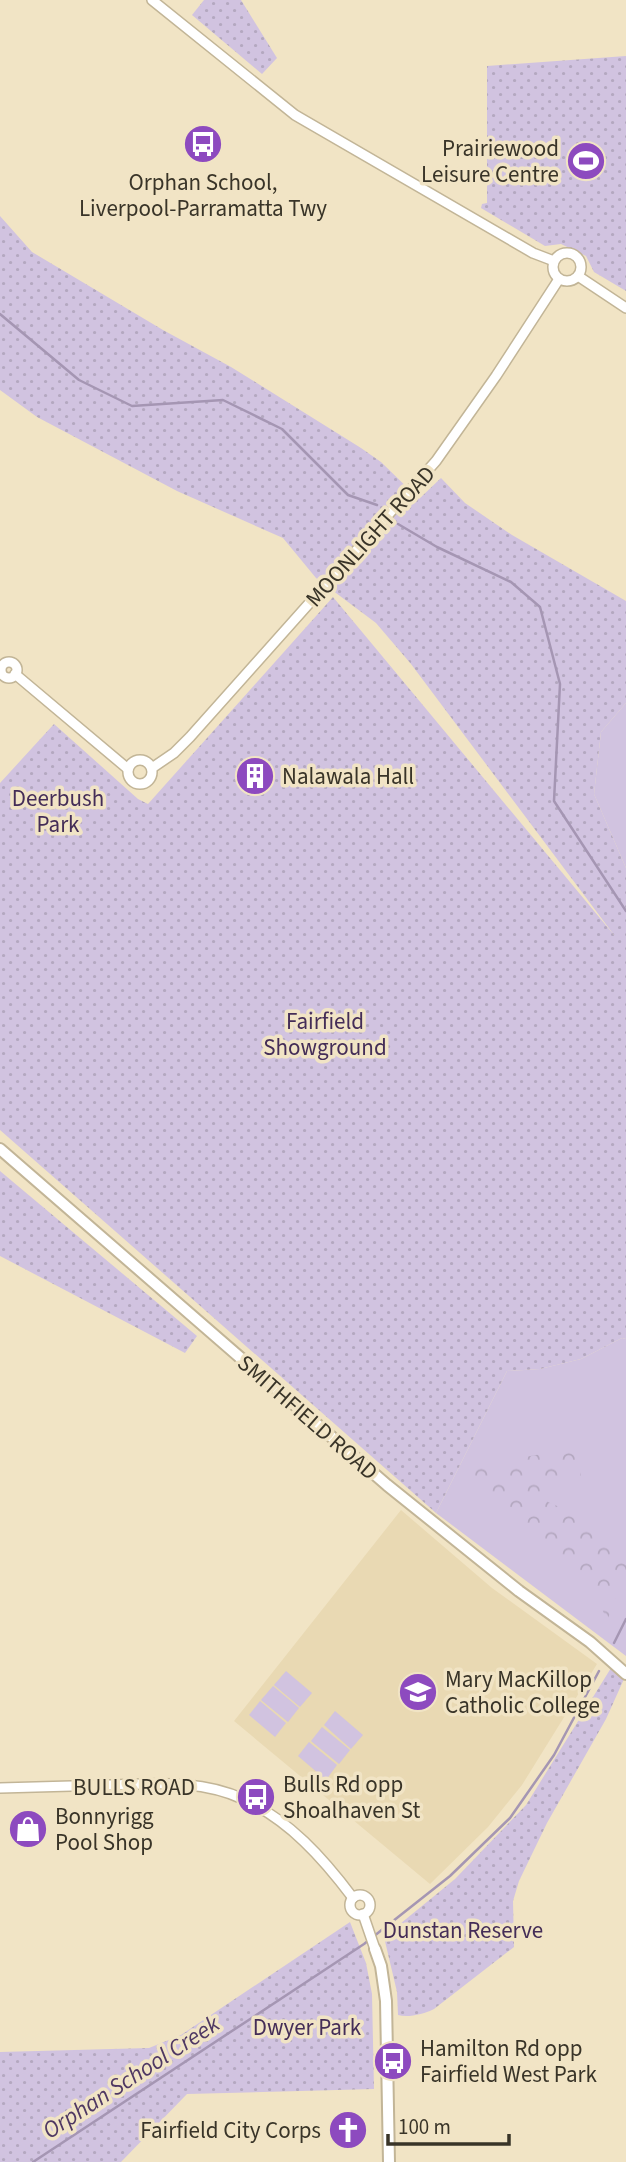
<svg xmlns="http://www.w3.org/2000/svg" width="626" height="2162" font-family="'Source Sans 3',sans-serif">
<defs>
<pattern id="forest-crowns" width="20" height="18" patternUnits="userSpaceOnUse" patternTransform="scale(1.75)"><rect width="20" height="18" fill="#d1c3e0"/><path d="M2 6a3 3 0 1 1 6 0M12 15a3 3 0 1 1 6 0" fill="none" stroke="#b4a8c0"/></pattern>
<pattern id="park-dots" width="8" height="8" patternUnits="userSpaceOnUse" patternTransform="scale(1.75)"><rect width="8" height="8" fill="#d1c3e0"/><path d="M2 2h.1M6 6h.1" fill="none" stroke="#b4a8c0" stroke-width="1.8" stroke-linecap="round"/></pattern>
</defs>
<rect width="100%" height="100%" fill="#f1e4c5"/>
<polygon fill="#e9d9b3" points="401,1510 492,1588 597,1664 522,1785 488,1827 430,1884 234,1721"/>
<g fill="#d1c3e0">
<polygon points="626,703 626,868 594,794 601,732"/>
<polygon points="622,1338 626,1339 626,1656 436,1513 507,1371 540,1369 581,1359"/>
<polygon points="286,1671 312,1693 300,1707 274,1685"/>
<polygon points="273,1686 299,1708 288,1722 261,1700"/>
<polygon points="260,1701 286,1723 275,1737 249,1715"/>
<polygon points="335,1711 363,1735 351,1749 324,1725"/>
<polygon points="322,1727 350,1750 339,1764 311,1741"/>
<polygon points="309,1742 337,1765 326,1780 298,1756"/>
</g>
<polygon fill="url(#forest-crowns)" points="575,1448 581,1476 542,1481 548,1502 582,1517 626,1552 626,1569 607,1621 592,1584 478,1493 469,1467"/>
<g fill="url(#park-dots)">
<polygon points="204,0 241,0 277,58 262,74 192,15"/>
<polygon points="626,56 626,291 594,272 586,256 561,244 545,246 481,208 482,204 487,203 487,66"/>
<polygon points="0,216 32,252 163,330 231,367 361,448 381,462 419,499 441,478 465,503 512,535 626,601 626,703 601,732 594,794 626,868 626,1339 622,1338 581,1359 540,1369 507,1371 436,1513 0,1130 0,783 54,724 138,799 148,804 333,597 614,935 411,664 376,623 316,578 283,538 177,491 37,417 0,390"/>
<polygon points="0,1171 197,1336 185,1353 0,1256"/>
<path d="M611 1668 624 1679 606 1719 547 1823 519 1881 513 1901 514 1947 434 2009C424 2014 408 2018 398 2015L397 1992 384 1937 455 1879 526 1805Z"/>
<polygon points="350,1922 366,1963 372,1994 374,2089 187,2094 121,2162 0,2162 0,2052 149,2048 181,2035"/>
</g>
<g fill="none" stroke-linecap="round" stroke-linejoin="round">
<g stroke="#a596b3" stroke-width="2.5">
<polyline points="0,314 79,380 132,406 223,400 282,429 348,495 377,505"/>
<polyline points="398,524 437,547 511,582 540,607 560,684 554,801 626,911"/>
<polyline points="614,1643 626,1619"/>
<polyline points="33,2162 364,1944 450,1876 510,1818 554,1755 599,1671"/>
</g>
<g stroke="#c2b597" stroke-width="12">
<g id="minor">
<polyline points="152,0 295,115 533,253 554,261"/>
<circle cx="567" cy="267" r="14"/>
<polyline points="578,276 626,308"/>
<circle cx="9" cy="670" r="8"/>
<polyline points="15,674 128,769"/>
<circle cx="140" cy="772" r="12"/>
<polyline points="152,768 174,753 190,737 436,461 496,376 559,279"/>
<path d="M0 1788C36 1787 71 1786 107 1785 152 1784 201 1779 243 1799 289 1820 323 1858 353 1898"/>
<circle cx="360" cy="1905" r="10"/>
<polyline points="363,1914 375,1949"/>
</g>
</g>
<g stroke="#c2b597" stroke-width="14">
<g id="major">
<polyline points="0,1149 387,1485 519,1591 590,1642 626,1674"/>
<polyline points="375,1949 381,1966 386,2001 389,2162"/>
</g>
</g>
<use href="#minor" stroke="#fff" stroke-width="9"/>
<use href="#major" stroke="#fff" stroke-width="10"/>
</g>
<defs>
<g id="bus-disc" transform="scale(2.0125)"><circle r="9.5" fill="#8d4abf" stroke="#f1e4c5"/><path d="M-5-6H5V4H4V6H2V4H-2V6H-4V4H-5ZM-3.5-4V0h7V-4ZM-3.5 1.2v1.5H-2V1.2ZM2 1.2v1.5H3.5V1.2Z" fill="#fff"/></g>
<g id="stadium-disc" transform="scale(2.0125)"><circle r="9.5" fill="#8d4abf" stroke="#f1e4c5"/><path d="M0-5a6.5 5 0 1 0 0 10a6.5 5 0 1 0 0-10ZM-3.5-1.8h7v3.6h-7Z" fill="#fff"/></g>
<g id="building-disc" transform="scale(2.0125)"><circle r="9.5" fill="#8d4abf" stroke="#f1e4c5"/><path d="M-4-6H4V6H1V3H-1V6H-4ZM-2.5-4.3h1.7v1.8h-1.7ZM.8-4.3h1.7v1.8H.8ZM-2.5-1h1.7V.8h-1.7ZM.8-1h1.7V.8H.8Z" fill="#fff"/></g>
<g id="school-disc" transform="scale(2.0125)"><circle r="9.5" fill="#8d4abf" stroke="#f1e4c5"/><path d="M0-5L7-2L0 1L-7-2ZM-4 1L0 2.5L4 1V4Q0 6-4 4Z" fill="#fff"/></g>
<g id="shop-disc" transform="scale(2.0125)"><circle r="9.5" fill="#8d4abf" stroke="#f1e4c5"/><path d="M-5-2.5h2.3a2.7 3.5 0 0 1 5.4 0H5L5.5 6h-11ZM-1.5-2.5h3a1.5 2.3 0 0 0-3 0Z" fill="#fff"/></g>
<g id="church-disc" transform="scale(2.0125)"><circle r="9.5" fill="#8d4abf" stroke="#f1e4c5"/><path d="M-1.2-6h2.4v3.5h3.3v2.4h-3.3V6h-2.4V-.1h-3.3v-2.4h3.3Z" fill="#fff"/></g>
</defs>
<g fill-rule="evenodd">
<use href="#bus-disc" x="203" y="144"/>
<use href="#stadium-disc" x="586" y="161"/>
<use href="#building-disc" x="255" y="776"/>
<use href="#school-disc" x="418" y="1692"/>
<use href="#bus-disc" x="256" y="1797"/>
<use href="#shop-disc" x="28" y="1829"/>
<use href="#bus-disc" x="393" y="2061"/>
<use href="#church-disc" x="348" y="2130"/>
</g>
<g text-anchor="middle" stroke-width="7" stroke-linejoin="round" paint-order="stroke">
<g font-size="23" fill="#393428" stroke="#f1e4c5" text-anchor="start">
<text x="559" y="156" text-anchor="end">Prairiewood<tspan x="559" dy="26">Leisure Centre</tspan></text>
<text x="203" y="190" text-anchor="middle">Orphan School,<tspan x="203" dy="26">Liverpool-Parramatta Twy</tspan></text>
<text x="282" y="784">Nalawala Hall</text>
<text x="445" y="1687">Mary MacKillop<tspan x="445" dy="26">Catholic College</tspan></text>
<text x="283" y="1792">Bulls Rd opp<tspan x="283" dy="26">Shoalhaven St</tspan></text>
<text x="55" y="1824">Bonnyrigg<tspan x="55" dy="26">Pool Shop</tspan></text>
<text x="420" y="2056">Hamilton Rd opp<tspan x="420" dy="26">Fairfield West Park</tspan></text>
<text x="321" y="2138" text-anchor="end">Fairfield City Corps</text>
</g>
<g font-size="23" fill="#393428" stroke="#f1e4c5">
<text transform="translate(370 536) rotate(-48)" y="8">MOONLIGHT ROAD</text>
<text transform="translate(308 1417) rotate(41)" y="8">SMITHFIELD ROAD</text>
<text x="134" y="1795">BULLS ROAD</text>
</g>
<g font-size="23" fill="#442d57" stroke="#f1e4c5">
<text x="58" y="806">Deerbush<tspan x="58" dy="26">Park</tspan></text>
<text x="325" y="1029">Fairfield<tspan x="325" dy="26">Showground</tspan></text>
<text x="463" y="1938">Dunstan Reserve</text>
<text x="307" y="2035">Dwyer Park</text>
</g>
<g font-size="24" font-style="italic" fill="#4f3863" stroke="#f1e4c5">
<text transform="translate(131 2077) rotate(-33)" y="8">Orphan School Creek</text>
</g>
</g>
<path d="M388 2134v10h121v-10" fill="none" stroke="#393428" stroke-width="3.5"/>
<text x="398" y="2134" font-size="21" fill="#393428" stroke="#f1e4c5" stroke-width="5" paint-order="stroke">100 m</text>
</svg>
